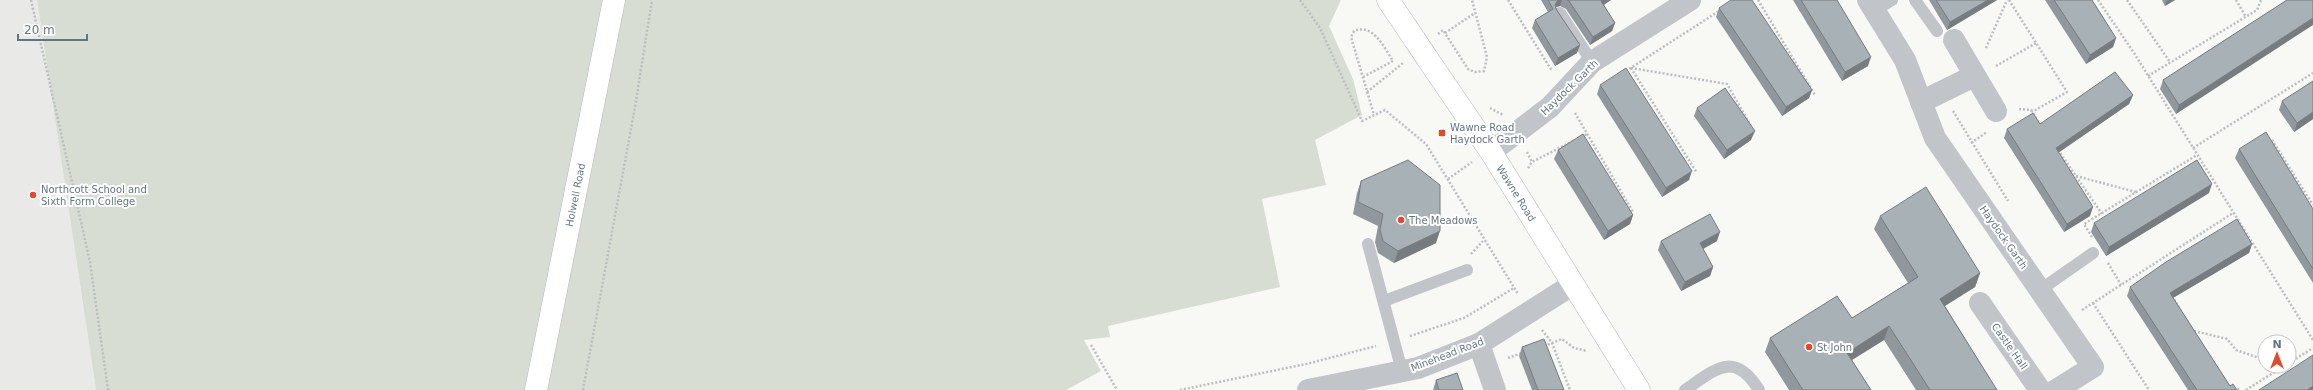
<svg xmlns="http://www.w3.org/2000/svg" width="2313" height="390" font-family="'DejaVu Sans',sans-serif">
<rect width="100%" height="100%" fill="#f8f8f5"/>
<polygon fill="#e9e9e8" points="0,0 37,0 96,390 0,390"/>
<polygon fill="#d8ddd4" points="37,0 1341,0 1329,26 1353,79 1362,115 1315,140 1326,185 1262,199 1280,287 1108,326 1110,337 1084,340 1101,371 1066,390 96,390"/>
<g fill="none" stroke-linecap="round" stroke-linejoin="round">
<g stroke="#b3b9bd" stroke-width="23">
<g id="secondary">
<polyline points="1388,0 1415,40"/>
<path id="s1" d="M1427 58 1491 152 1639 390"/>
<path id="s2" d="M536 390 614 0"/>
</g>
</g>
<g stroke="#bbbec0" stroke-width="2.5" stroke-dasharray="2 2" stroke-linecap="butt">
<polyline points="31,0 90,262 108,390"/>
<polyline points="1300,0 1320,28 1362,121 1385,110 1426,144 1518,294"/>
<polyline points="1508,0 1552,71"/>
<polyline points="1758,0 1815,95"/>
<polyline points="2009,0 2067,92 2032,112"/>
<polyline points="2098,0 2134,53 2313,340"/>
<polyline points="2127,0 2170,62"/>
<polyline points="2236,0 2246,17"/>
<polyline points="1445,33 1475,13"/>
<polyline points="1438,34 1443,30 1468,69 1475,72 1484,71 1487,57 1472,0"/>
<polyline points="1986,48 2007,0"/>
<polyline points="1996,66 2036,43"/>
<polyline points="1631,68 1727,84 1751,126"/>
<polyline points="1631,68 1697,173"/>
<polyline points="1626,71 1719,11"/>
<polyline points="2148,76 2257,10 2261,0"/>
<path d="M1363 77 1393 61C1384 47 1373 23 1354 31L1351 37 1374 115"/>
<polyline points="1367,92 1403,63"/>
<polyline points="1490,108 1503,115"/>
<polyline points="2019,109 2031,110 2041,126"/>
<polyline points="1953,111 2008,201"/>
<polyline points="1575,113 1633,212"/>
<polyline points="1581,137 1587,134"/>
<polyline points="2272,140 2313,205"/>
<polyline points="1971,143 1987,132"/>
<polyline points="2193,148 2313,73"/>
<polyline points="2058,150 2102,214"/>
<polyline points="1527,152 1532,162"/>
<polyline points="1528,168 1532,162 1573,141"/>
<polyline points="2076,176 2136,192"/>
<polyline points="1448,179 1472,162"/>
<polyline points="2092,237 2084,224 2197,155"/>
<polyline points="1471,254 1483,241"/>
<polyline points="2108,263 2121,285"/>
<polyline points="2172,296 2189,324"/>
<polyline points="2093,303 2149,390"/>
<polyline points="2082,310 2233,213"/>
<polyline points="1542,330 1552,343 1562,339 1574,348 1587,351"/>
<polyline points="2194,331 2227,339 2236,350 2265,360"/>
<polyline points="1410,336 1464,318 1514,288"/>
<polyline points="1091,345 1117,390"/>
<polyline points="1544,346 1552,343 1570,390"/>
<polyline points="1508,358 1522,353"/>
<polyline points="2289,363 2313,348"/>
<polyline points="2226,385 2240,390"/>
<polyline points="583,390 635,107 652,0"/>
<polyline points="1180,390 1306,364 1376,346"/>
<polyline points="2246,390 2284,366"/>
</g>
<g stroke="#c1c5c9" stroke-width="12">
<polyline points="1915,0 1937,31"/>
<polyline points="1874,11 1892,0"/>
<polyline points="1560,13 1592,62"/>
<polyline points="1368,244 1402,371"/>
<polyline points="2040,290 2093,253"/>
<polyline points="1384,301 1467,270"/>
<path d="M1685 390C1716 369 1734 350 1759 390"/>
</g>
<g stroke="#c1c5c9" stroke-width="22">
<polyline points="1868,0 1905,60 1935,138 2093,367 2056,390"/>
<polyline points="1954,40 1996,111"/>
<polyline points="1921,102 1974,76"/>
<polyline points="1491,152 1550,107 1592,62 1690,0"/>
<polyline points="1980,303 2040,390"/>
<polyline points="1479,344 1495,390"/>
<polyline points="1308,390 1418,368 1479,344 1572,285"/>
</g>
<use href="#secondary" stroke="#fff" stroke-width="22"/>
<g stroke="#b3b9bd" stroke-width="23" stroke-linecap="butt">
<polyline id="secondary-bridge" points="1415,40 1427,58"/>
</g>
<use href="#secondary-bridge" stroke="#fff" stroke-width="22"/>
</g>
<g fill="#90989d">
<polygon points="1541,0 1611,0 1604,5 1615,23 1612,31 1590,45 1566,9 1560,6 1556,7 1577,53 1555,66 1532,28 1535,20 1548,12"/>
<polygon points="1793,0 1837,0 1868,66 1842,81"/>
<polygon points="1929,0 1997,0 1947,30"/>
<polygon points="2045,0 2092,0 2116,38 2113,47 2086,64"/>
<polygon points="2162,0 2175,0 2165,6"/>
<polygon points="2287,0 2176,114 2160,89 2163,80"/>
<polygon points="1719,8 1812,90 1809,98 1782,116 1716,17"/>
<polygon points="2313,81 2313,119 2294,132 2279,110 2282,101"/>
<polygon points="1600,85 1689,180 1662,197 1597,94"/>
<polygon points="2133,95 2129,104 2058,153 2090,216 2064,232 2004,138 2007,129 2040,124"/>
<polygon points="1697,108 1751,140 1724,159 1694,116"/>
<polygon points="2239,149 2313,209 2313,283 2235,158"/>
<polygon points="1558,150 1633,215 1630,224 1604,240 1554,159"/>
<polygon points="1361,181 1436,243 1394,263 1378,253 1375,242 1378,226 1353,214 1357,193"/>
<polygon points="2209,193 2106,256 2091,232 2094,223"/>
<polygon points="1880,216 1980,273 1975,287 1945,306 1997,390 1916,390 1884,340 1852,360 1871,390 1789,390 1765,352 1770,338 1852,318 1908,283 1874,229"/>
<polygon points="1661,241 1717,241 1703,249 1713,267 1710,276 1681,291 1658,250"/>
<polygon points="2252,244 2249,253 2173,298 2230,386 2237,390 2188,390 2127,296 2130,287"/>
<polygon points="1522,347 1564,390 1532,390 1519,356"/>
<polygon points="1436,380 1463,390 1433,390"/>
</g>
<g fill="#767c7f">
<polygon points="1558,0 1562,0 1560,6 1556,7 1555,5"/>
<polygon points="1602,0 1611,0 1598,8 1601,1"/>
<polygon points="1988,0 1997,0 1947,30 1950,22"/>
<polygon points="2167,0 2175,0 2165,6"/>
<polygon points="2313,18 2313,25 2176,114 2179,105"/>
<polygon points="1615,23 1612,31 1590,45 1593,37"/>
<polygon points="2116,38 2113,47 2086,64 2090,55"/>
<polygon points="1580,45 1577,53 1555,66 1558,58"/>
<polygon points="1871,57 1868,66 1842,81 1845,72"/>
<polygon points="1812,90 1809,98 1782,116 1786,107"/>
<polygon points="2133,95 2129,104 2052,157 2056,148"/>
<polygon points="2313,112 2313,119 2294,132 2297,123"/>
<polygon points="1755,131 1751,140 1724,159 1727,150"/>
<polygon points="1692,171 1689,180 1662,197 1666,188"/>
<polygon points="2212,184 2209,193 2106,256 2109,247"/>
<polygon points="2093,207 2090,216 2064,232 2067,224"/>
<polygon points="1633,215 1630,224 1604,240 1608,231"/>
<polygon points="1440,231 1436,243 1394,263 1398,251"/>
<polygon points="1720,232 1717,241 1697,252 1700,243"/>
<polygon points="2252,244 2249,253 2166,302 2170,293"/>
<polygon points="1713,267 1710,276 1681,291 1685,282"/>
<polygon points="1980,273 1975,287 1935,312 1940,299"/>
<polygon points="1889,326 1884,340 1842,366 1847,353"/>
<polygon points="2313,386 2313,390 2307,390"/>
</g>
<g fill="#a8b1b6" stroke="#767c7f">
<polygon points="1548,0 1558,0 1555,5 1556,9 1580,45 1558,58 1535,20 1553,9"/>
<polygon points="1567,0 1602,0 1601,1 1615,23 1593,37 1569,1"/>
<polygon points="1731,0 1752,0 1812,90 1786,107 1719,8"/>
<polygon points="1801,0 1837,0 1871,57 1845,72"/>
<polygon points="1936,0 1988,0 1950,22"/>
<polygon points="2054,0 2092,0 2116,38 2090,55"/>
<polygon points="2287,0 2313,0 2313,18 2179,105 2163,80"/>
<polygon points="1626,68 1692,171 1666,188 1600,85"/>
<polygon points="2115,72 2133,95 2056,148 2093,207 2067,224 2007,129 2033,113 2040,124"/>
<polygon points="2313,81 2313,112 2297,123 2282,101"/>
<polygon points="1725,88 1755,131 1727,150 1697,108"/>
<polygon points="2266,132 2313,209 2313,269 2239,149"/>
<polygon points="1583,134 1633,215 1608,231 1558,150"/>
<polygon points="1408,160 1440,185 1440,231 1398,251 1383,241 1380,230 1383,214 1358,202 1361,181"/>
<polygon points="2197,160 2212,184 2109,247 2094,223"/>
<polygon points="1926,187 1980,273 1940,299 1997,390 1930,390 1889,326 1847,353 1871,390 1803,390 1770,338 1837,296 1852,318 1918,277 1880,216"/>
<polygon points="1710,214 1720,232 1700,243 1713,267 1685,282 1661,241"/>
<polygon points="2237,219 2252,244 2170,293 2230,386 2233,384 2237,390 2197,390 2130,287 2166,262"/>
<polygon points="1544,339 1564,390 1538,390 1522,347"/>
<polygon points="2313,355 2313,386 2307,390 2259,390"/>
<polygon points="1457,373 1463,390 1439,390 1436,380"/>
</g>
<g fill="#e04a2d" stroke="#fff" stroke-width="1.5">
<rect x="1438" y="129" width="8" height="8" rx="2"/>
<circle cx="33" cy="195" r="4"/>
<circle cx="1401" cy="220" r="4"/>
<circle cx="1809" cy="347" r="4"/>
</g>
<g text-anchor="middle" stroke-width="4" stroke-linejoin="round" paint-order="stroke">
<g font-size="10" fill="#637580" stroke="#fff">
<text transform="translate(1569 87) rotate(-44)" y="4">Haydock Garth</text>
<text dy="4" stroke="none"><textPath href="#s1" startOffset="162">Wawne Road</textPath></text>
<text dy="4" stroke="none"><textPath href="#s2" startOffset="199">Holwell Road</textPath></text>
<text transform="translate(2004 237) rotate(55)" y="4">Haydock Garth</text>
<text transform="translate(2010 346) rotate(55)" y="4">Castle Hall</text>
<text transform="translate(1447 354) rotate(-21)" y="4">Minehead Road</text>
</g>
<g font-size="10" fill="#637580" stroke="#fff" text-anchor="start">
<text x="1450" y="131">Wawne Road<tspan x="1450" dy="12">Haydock Garth</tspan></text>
<text x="41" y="193">Northcott School and<tspan x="41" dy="12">Sixth Form College</tspan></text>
<text x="1409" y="224">The Meadows</text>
<text x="1817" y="351">St John</text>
</g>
</g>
<g transform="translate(2277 354)"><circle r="19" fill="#ffffff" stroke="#c1c8cc"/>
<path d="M0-3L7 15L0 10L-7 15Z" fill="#e04a2d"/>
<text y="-6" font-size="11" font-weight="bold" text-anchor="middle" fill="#637580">N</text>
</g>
<path d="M18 34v6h69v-6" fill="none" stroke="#637580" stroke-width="2"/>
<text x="24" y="34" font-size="12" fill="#637580" stroke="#ffffff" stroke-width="3" paint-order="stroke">20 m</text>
</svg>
